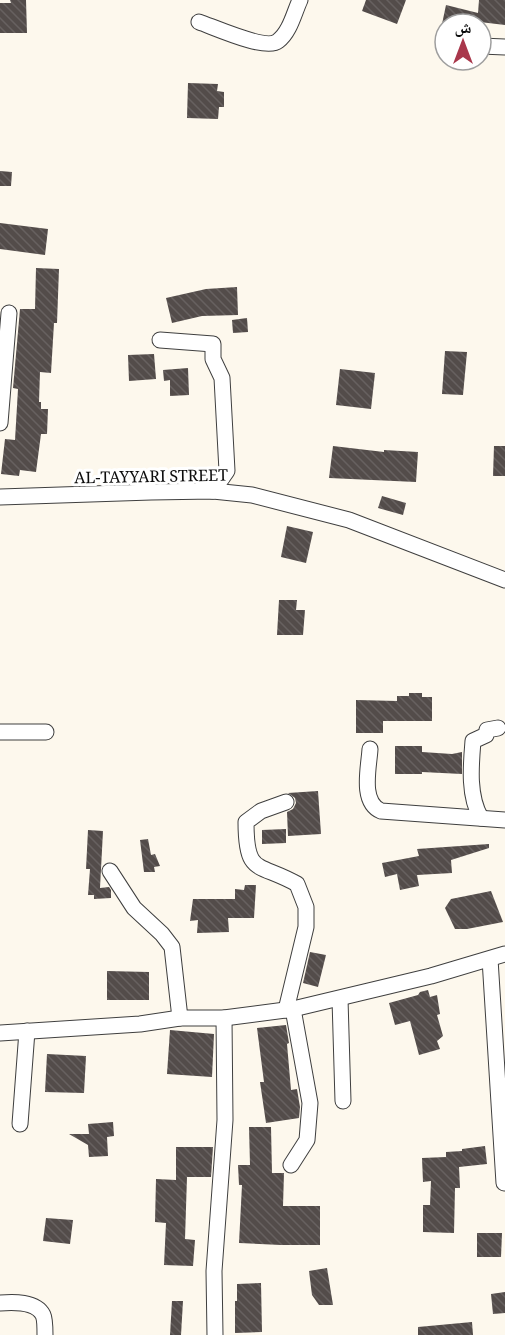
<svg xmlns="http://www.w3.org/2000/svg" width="505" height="1335" font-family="Georgia,'Noto Naskh Arabic',serif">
<defs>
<pattern id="building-back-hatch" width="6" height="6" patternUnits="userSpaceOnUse" patternTransform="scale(1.5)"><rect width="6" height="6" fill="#534c4a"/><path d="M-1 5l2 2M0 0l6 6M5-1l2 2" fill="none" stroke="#676160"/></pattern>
</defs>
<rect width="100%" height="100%" fill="#fdf8ed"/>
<g fill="url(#building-back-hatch)">
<polygon points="10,0 26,0 27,33 0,33 0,3 11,3"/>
<polygon points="366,0 406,0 397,24 362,11"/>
<polygon points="479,0 505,0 505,25 463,20 462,24 442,24 446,5 478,13"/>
<polygon points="188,83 218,84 217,91 224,92 224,107 219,107 218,119 187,118"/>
<polygon points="0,171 12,172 11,186 0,186"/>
<polygon points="0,223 48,229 45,255 0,249"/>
<polygon points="36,268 59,269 57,323 54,323 51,373 40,372 39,402 41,402 41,409 48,409 47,434 41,434 36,472 20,470 19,476 1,474 5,439 15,440 18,389 13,388 20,309 35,309"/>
<polygon points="237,287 238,315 202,316 172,323 166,298 206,289"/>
<polygon points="247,318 248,332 233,333 232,320"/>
<polygon points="445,351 467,352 463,395 442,394"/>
<polygon points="154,354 156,379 129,381 128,355"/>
<polygon points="188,368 189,395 170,396 170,380 164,381 163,370"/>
<polygon points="340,369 375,373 371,409 336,405"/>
<polygon points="333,446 384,452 384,450 418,452 416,482 329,478"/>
<polygon points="494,446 505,446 505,476 493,476"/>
<polygon points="382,496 406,503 403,515 378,508"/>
<polygon points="287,526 313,532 306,563 281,557"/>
<polygon points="279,600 297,600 296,610 305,610 303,635 277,635"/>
<polygon points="409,693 422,693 422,697 432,697 432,721 383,721 383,733 356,733 356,700 397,701 397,696 409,696"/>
<polygon points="395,746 422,746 422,752 452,754 462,752 462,774 422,772 422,774 395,774"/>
<polygon points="318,791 321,834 288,836 287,812 293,809 296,803 295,798 288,793"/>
<polygon points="286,829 286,843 262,844 262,830"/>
<polygon points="88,830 103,831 100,888 109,887 111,890 111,898 94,899 94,895 88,895 90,869 86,869"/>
<polygon points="148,839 151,855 155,854 160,866 154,867 155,872 144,872 140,840"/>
<polygon points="489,844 489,848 451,860 452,873 417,875 419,886 400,890 397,874 385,877 382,863 419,856 417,849"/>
<polygon points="245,885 256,885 254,918 228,918 229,932 197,933 198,920 190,921 193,899 235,899 235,889 244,890"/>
<polygon points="491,891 503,922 467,929 455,929 445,908 451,899"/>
<polygon points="310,952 326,955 318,987 303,983"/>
<polygon points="107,971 149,972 149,1000 107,1000"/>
<polygon points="428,990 430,997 437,995 440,1014 437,1015 443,1036 437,1041 440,1049 419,1055 410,1021 395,1025 389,1003 418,995 420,992"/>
<polygon points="286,1025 289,1043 287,1044 291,1090 297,1089 300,1107 299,1118 266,1123 260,1082 264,1082 257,1028"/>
<polygon points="170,1030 214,1034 212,1077 167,1074"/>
<polygon points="47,1054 86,1056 84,1093 45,1092"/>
<polygon points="113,1122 114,1136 107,1137 108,1156 89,1157 88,1145 69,1134 89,1134 88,1124"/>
<polygon points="249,1127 271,1127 272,1173 284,1173 283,1206 320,1206 320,1245 281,1245 239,1243 242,1185 239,1185 238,1165 250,1165"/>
<polygon points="485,1146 487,1164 459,1167 460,1188 455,1188 454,1233 423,1232 423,1205 430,1205 431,1181 423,1182 422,1158 446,1157 446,1152 462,1151 462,1149"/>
<polygon points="176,1147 213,1147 211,1177 187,1177 185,1239 195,1240 193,1266 164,1265 166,1223 155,1222 156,1179 176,1180"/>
<polygon points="46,1218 73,1220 70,1244 43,1241"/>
<polygon points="477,1233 502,1233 501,1257 477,1257"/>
<polygon points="327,1268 333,1305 319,1305 312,1295 309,1271"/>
<polygon points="261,1283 262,1332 235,1333 235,1301 237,1301 237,1284"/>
<polygon points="505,1292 505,1313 493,1314 491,1294"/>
<polygon points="172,1301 183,1301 181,1335 170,1335"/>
<polygon points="472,1322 473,1335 418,1335 418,1327"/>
</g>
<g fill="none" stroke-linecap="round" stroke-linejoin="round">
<g stroke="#3f3f3f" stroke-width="17">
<g id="street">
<path d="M199 22C214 27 266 51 278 41 290 32 294 13 300 0"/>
<polyline points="481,46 505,47"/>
<polyline points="160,340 213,344 213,359 222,378 227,471 213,491"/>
<polyline points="0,423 9,313"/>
<polyline points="0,497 151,492 213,491 252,495 349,520 505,580"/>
<polyline points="0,732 46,732"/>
<path d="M370 749C369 767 360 802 381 811L505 820"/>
<path d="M481 818C468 796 471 765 473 741L486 735 487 730 498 728"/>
<polyline points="110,871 134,908 162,934 172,947 180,1018"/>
<polyline points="490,959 504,1183"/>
<polyline points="340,999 343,1101"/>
<path d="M286 1010 306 927V907L297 884C258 862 246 876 246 822L261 811 286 802"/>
<polyline points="0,1033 140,1024 180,1018 224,1018 293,1009 431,976 505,954"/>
<polyline points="20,1124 27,1031"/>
<polyline points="291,1165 307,1140 310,1103 293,1009"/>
<path d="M0 1303C13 1302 36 1301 43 1315 45 1319 45 1329 45 1335"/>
<polyline points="215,1335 214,1271 225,1120 224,1018"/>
</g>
</g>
<use href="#street" stroke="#fff" stroke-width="15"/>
</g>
<g text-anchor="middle" stroke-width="6" stroke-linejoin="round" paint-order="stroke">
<g font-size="16" fill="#0c0c0c" stroke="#fff">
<text transform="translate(151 476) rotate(-1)" y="6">AL-TAYYARI STREET</text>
</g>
</g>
<g transform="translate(463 42)"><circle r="28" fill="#ffffff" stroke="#9e9e9e" stroke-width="1.5"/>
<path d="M0-4.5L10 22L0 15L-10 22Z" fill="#a9374b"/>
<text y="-9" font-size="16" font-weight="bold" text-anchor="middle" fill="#0c0c0c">ش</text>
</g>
</svg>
